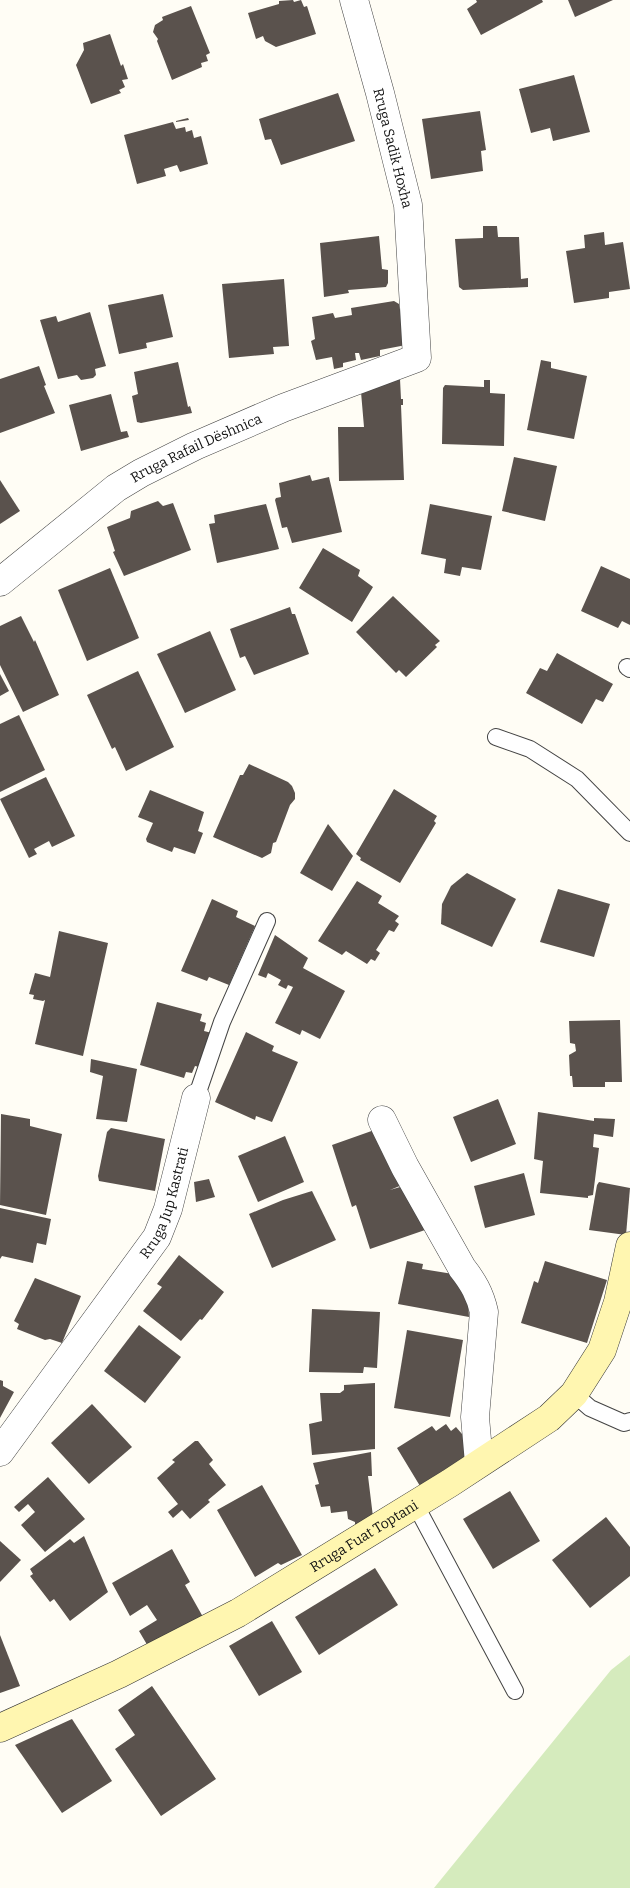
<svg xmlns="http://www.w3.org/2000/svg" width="630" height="1888" font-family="Bitter,serif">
<rect width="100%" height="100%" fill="#fffdf5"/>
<polygon fill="#d5ebbd" points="630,1655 630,1888 434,1888 611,1670"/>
<g fill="#5a524d">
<polygon points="293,0 294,2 301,0 304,7 307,6 316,34 276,47 265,41 263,36 256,39 248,13 279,4 279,1"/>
<polygon points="476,0 542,0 543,2 481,35 467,9 477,2"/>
<polygon points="568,0 613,0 575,17"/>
<polygon points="191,6 210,53 206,55 208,61 201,63 202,67 172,80 157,41 158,39 153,32 155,25 163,20 162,17"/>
<polygon points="110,34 121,66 123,64 128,79 122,80 125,87 119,90 121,93 91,104 76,65 84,50 83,43"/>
<polygon points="574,75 590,132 553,141 550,128 531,133 519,89"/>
<polygon points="338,93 355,141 281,165 271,139 265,140 259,119"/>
<polygon points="480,111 486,150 481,151 483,171 431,179 422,119"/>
<polygon points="188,118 189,120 176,122 176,121"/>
<polygon points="173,122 176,129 185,127 186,132 192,130 194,138 201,136 208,164 180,172 177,165 164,169 166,176 137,184 124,135"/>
<polygon points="483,226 497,226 498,237 519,237 521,279 528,278 528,287 463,290 459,287 455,239 483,238"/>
<polygon points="604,232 605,245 623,242 630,289 609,292 609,298 574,303 566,251 585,248 584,235"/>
<polygon points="379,236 382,269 388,270 388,283 386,287 348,290 349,293 324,297 320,243"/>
<polygon points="284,279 289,346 273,347 274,354 229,358 222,284"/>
<polygon points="163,294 173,337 146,343 147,348 119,354 108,305"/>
<polygon points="394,301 399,304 406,345 380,350 380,356 361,360 359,353 355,353 356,360 343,363 343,367 334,369 332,357 316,360 311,341 315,339 312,317 333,313 335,318 352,315 351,308"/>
<polygon points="90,312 106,366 95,369 96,375 93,378 81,380 77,375 58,379 40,320 56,316 58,322"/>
<polygon points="541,360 551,362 551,368 587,376 574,439 527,430"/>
<polygon points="178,362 188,407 190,406 192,413 141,423 137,422 132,396 138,394 134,372"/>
<polygon points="39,366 46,385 44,386 55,413 0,433 0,379"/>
<polygon points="400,379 401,399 403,399 403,405 401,405 404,480 339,481 338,427 364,427 361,392"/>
<polygon points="484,380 490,380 490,393 505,394 504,446 442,444 443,388 445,385 484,387"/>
<polygon points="111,394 121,432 127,431 129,437 81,451 69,405"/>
<polygon points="514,457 557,466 545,521 502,511"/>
<polygon points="310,475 312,481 329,477 342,532 292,543 287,527 282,528 275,500 276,498 281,497 279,483"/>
<polygon points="0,480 20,511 0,524"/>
<polygon points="158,501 163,506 173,503 191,550 124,576 113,552 115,551 107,527 130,518 131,511"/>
<polygon points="266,504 279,549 217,563 209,524 215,523 214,515"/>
<polygon points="430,504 492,516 481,570 462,567 460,576 444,573 446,559 421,554"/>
<polygon points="323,548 360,570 358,576 373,587 352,622 299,588"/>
<polygon points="601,566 630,579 630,625 622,621 618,628 581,611"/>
<polygon points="110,568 139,638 87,661 58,590"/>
<polygon points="393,596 440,641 435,645 437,647 406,677 399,670 396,673 356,632"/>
<polygon points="290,607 292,614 295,614 309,654 254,675 245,656 240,658 230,629"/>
<polygon points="21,616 34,642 35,640 59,695 23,712 0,665 0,626"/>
<polygon points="210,631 236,690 185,713 157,654"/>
<polygon points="557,653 613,684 603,702 596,699 582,724 526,693 540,668 547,671"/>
<polygon points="138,671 174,747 126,771 115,747 112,749 87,695"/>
<polygon points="0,674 9,691 0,696"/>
<polygon points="19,715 45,770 0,792 0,724"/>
<polygon points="249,764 288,782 292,786 295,793 295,799 290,805 276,842 273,843 271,853 262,858 213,837 240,775 243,775"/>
<polygon points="46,777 75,836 52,847 49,841 34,849 37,854 29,858 0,799"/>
<polygon points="394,789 437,816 434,821 436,823 400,883 360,860 361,858 356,854"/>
<polygon points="150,790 204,812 198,831 203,833 195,854 174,847 172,852 147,842 146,839 153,823 138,817"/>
<polygon points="328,824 353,856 332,891 300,873"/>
<polygon points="467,873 516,899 492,947 441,924 442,904 451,886"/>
<polygon points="357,881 382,896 378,903 399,916 395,921 399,924 394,932 389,930 376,950 380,953 375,961 371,959 367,964 346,951 342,955 318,941"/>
<polygon points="558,889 610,904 594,957 540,942"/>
<polygon points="212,899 238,911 236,917 255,926 229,985 209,977 207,981 181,971"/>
<polygon points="59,931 108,943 83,1056 35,1044 45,1000 43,1001 33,999 34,995 29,994 35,973 50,977"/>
<polygon points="275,935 308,958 303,968 345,991 320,1039 302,1030 300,1035 275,1023 293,987 288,985 286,989 278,985 281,980 268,973 266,978 258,975"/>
<polygon points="157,1002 202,1014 200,1021 206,1023 204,1031 212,1033 199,1067 195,1066 192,1073 186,1072 184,1078 140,1065"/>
<polygon points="620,1020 622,1082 605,1082 605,1087 573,1087 572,1076 570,1076 569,1055 576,1051 575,1044 570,1043 569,1021"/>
<polygon points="246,1032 274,1046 272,1051 298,1062 272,1122 256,1116 255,1120 215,1102"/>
<polygon points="91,1059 137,1069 127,1122 96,1119 103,1076 90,1072"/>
<polygon points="498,1099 516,1144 471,1162 453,1117"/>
<polygon points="538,1112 594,1121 594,1118 615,1119 613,1137 594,1134 593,1147 599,1148 593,1195 588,1196 588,1198 540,1193 543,1161 534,1159"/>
<polygon points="1,1114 30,1119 30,1126 62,1134 46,1215 0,1205"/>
<polygon points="111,1128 165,1139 155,1191 99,1181 98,1176 107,1132"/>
<polygon points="380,1128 407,1183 390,1190 410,1184 425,1230 370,1249 356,1205 352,1207 332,1145"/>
<polygon points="285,1136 304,1182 258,1202 238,1156"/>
<polygon points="524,1173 535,1215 485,1228 474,1186"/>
<polygon points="209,1179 215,1197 196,1202 194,1182"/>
<polygon points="599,1182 630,1188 626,1235 589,1230 597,1185"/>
<polygon points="312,1191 336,1240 272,1268 249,1214 283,1200"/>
<polygon points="0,1208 51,1219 46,1245 37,1243 33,1263 2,1256 0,1259"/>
<polygon points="179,1255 224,1292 202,1320 200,1319 181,1341 143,1311 162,1287 157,1284"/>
<polygon points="407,1261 423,1264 422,1269 453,1274 468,1298 469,1317 398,1304"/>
<polygon points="545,1261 607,1280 587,1343 521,1323 534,1281 538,1283"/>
<polygon points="35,1278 81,1296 62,1343 50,1339 45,1340 17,1329 19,1324 14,1321"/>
<polygon points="312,1309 380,1312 377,1368 364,1367 363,1373 309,1372"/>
<polygon points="139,1325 181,1357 145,1403 104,1371"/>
<polygon points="407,1330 463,1340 450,1417 394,1408"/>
<polygon points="0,1380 3,1381 3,1386 14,1392 0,1418"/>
<polygon points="375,1383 375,1449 312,1455 309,1424 322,1421 320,1393 340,1393 344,1390 344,1385"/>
<polygon points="92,1404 132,1447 89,1484 51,1443"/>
<polygon points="446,1424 451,1431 456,1427 468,1441 463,1445 470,1454 420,1486 397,1448 432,1426 436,1431"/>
<polygon points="195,1441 198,1441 213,1460 209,1464 226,1485 208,1500 210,1502 190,1519 182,1510 173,1518 168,1512 178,1504 157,1478 175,1462 172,1460"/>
<polygon points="371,1452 372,1476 368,1476 373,1517 355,1525 355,1522 348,1519 347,1511 331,1513 330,1506 321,1507 315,1485 319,1484 313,1463"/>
<polygon points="48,1477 85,1519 45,1552 21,1525 35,1512 28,1504 19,1512 14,1507"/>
<polygon points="262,1485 302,1555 281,1565 278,1563 255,1577 217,1510"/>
<polygon points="510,1491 540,1541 493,1569 463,1519"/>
<polygon points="606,1517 630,1547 630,1576 590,1608 552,1560"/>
<polygon points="84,1536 108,1592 70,1621 54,1599 50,1602 30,1576 33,1574 30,1569 70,1539 74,1543"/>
<polygon points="0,1541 21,1560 0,1582"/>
<polygon points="172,1549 190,1582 185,1585 203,1617 149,1648 139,1631 157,1620 147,1605 130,1616 112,1583"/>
<polygon points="375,1568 398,1605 319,1655 295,1617"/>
<polygon points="272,1621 302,1672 259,1696 229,1646"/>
<polygon points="0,1635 20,1686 0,1693"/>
<polygon points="152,1686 216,1779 161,1816 115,1749 135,1735 118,1710"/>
<polygon points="72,1719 112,1781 62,1813 15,1745"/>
</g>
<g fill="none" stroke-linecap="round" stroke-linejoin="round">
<g stroke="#444" stroke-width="18">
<g id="lane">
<polyline points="627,667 630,669"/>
<polyline points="496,737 530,749 577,779 630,833"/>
<polyline points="196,1098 222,1022 267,921"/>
<polyline points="574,1394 590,1408 624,1423 630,1421"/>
<polyline points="415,1504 515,1691"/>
</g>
</g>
<g stroke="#444" stroke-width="29">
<g id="street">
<path id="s1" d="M0 582 116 488 141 473 195 446 283 408 417 358 408 205 380 93 354 0"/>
<path d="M382 1120 405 1167 462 1268C473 1282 480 1294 484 1312L475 1417 479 1463"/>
<path id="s2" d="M0 1452 157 1237 168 1209 196 1098"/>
</g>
</g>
<g stroke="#333" stroke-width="29">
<g id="secondary">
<path id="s3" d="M0 1728 119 1674 238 1613 450 1483 549 1418 574 1394 602 1350 618 1302 630 1246"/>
</g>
</g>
<use href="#lane" stroke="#fff" stroke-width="16"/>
<use href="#street" stroke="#fff" stroke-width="28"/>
<use href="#secondary" stroke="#fff6b0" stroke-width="28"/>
</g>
<g text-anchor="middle" stroke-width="5" stroke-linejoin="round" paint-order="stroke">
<g font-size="14" fill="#111" stroke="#fff">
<text transform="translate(393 148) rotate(76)" y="5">Rruga Sadik Hoxha</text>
<text dy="5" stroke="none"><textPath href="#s1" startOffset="239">Rruga Rafail Dëshnica</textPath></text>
<text dy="5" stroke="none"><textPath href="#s2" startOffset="301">Rruga Jup Kastrati</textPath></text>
<text dy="5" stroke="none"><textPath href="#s3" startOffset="412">Rruga Fuat Toptani</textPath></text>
</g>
</g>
</svg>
